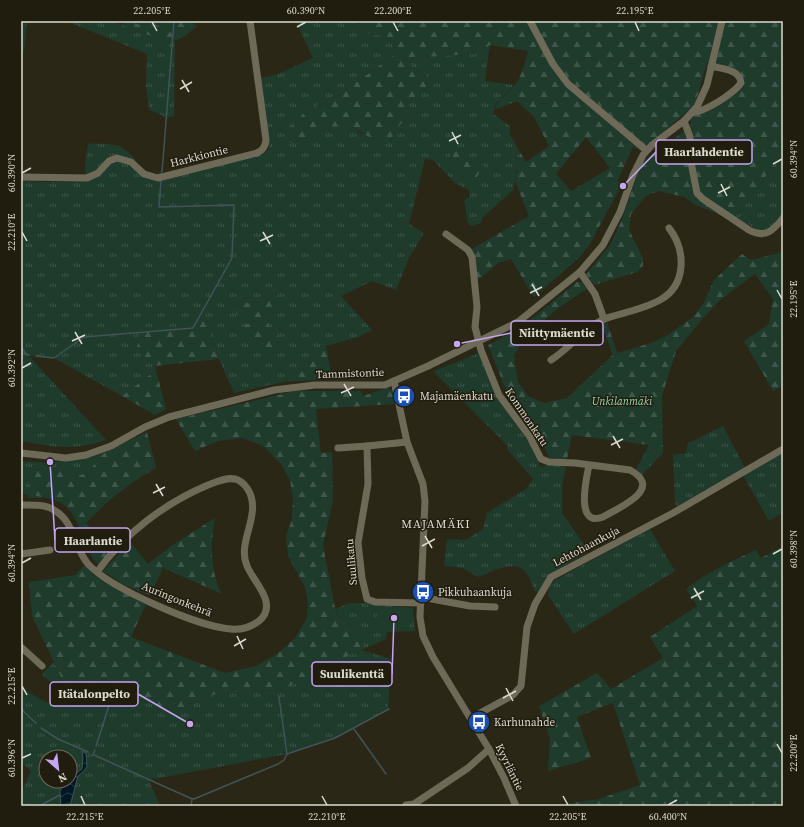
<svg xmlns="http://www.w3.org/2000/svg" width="804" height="827" font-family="'Source Serif 4',serif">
<defs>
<pattern id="grass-tufts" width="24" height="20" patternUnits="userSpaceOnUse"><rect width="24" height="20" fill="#1e3b2c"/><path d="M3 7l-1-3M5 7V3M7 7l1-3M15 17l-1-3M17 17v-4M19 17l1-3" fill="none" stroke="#3e574a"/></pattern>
<pattern id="forest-firs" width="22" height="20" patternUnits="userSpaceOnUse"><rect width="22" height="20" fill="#1e3b2c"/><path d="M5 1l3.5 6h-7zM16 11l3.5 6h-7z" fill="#3e574a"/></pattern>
<pattern id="wetland-marsh" width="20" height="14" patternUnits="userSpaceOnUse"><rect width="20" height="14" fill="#1e3b2c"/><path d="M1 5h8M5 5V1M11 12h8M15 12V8" fill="none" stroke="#3e574a"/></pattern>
<pattern id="water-waves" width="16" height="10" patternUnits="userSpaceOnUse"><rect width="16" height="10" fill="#001925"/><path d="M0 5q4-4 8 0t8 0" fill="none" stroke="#253a44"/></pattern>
</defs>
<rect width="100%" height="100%" fill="#2b2717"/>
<g fill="url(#grass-tufts)" fill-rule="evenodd">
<polygon points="21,21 27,21 24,51 21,53"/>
<polygon points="66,21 110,21 165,39 175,41 174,116 167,118 149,109 146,87 147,54"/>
<path d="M302 21H312L314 23 318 21H352L358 24 370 34 386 36 398 52 339 95 306 111 291 127 290 143 313 136 326 127 351 126 362 134 394 132 411 112 406 101 426 74 412 70 408 58 473 54 490 45 485 81 514 85 495 105 493 114 510 126V135L520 152 513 190 482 218 481 223 472 226 468 224 464 200 470 196 469 190 455 183 433 160 425 159 409 224 424 233 409 258 396 290 372 281 341 296 372 330 358 337 326 346 283 382 234 393 219 359 207 326 140 332 147 360 155 366 156 370 122 396 54 358 29 356 106 440C74 451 53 447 21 441V180L42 182 86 181 85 165 88 144C94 143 100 144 107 144 136 145 132 168 155 175L162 171 161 180 265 153 269 149 260 78 276 75 313 58 297 24ZM275 292 279 299 264 311 265 322 275 332 243 326 253 321 248 313 233 308Z"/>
<polygon points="783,147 783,214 776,223 766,230 758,230 735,217 764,179"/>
<path d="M479 353 497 397 530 444 540 467 551 464 566 465 562 487V513L588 550 583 555 548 575 549 577 536 593C533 587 531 579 526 573 515 558 491 572 479 577L462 568 444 566 447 539 466 540 483 529 487 513 526 489 533 479 507 449 508 446 435 373 434 371Z"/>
<polygon points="723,426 745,468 677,506 675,504 673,455 686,453 688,443"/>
<polygon points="646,451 663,453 642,475 636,469"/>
<path d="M105 452 87 473 73 477C58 468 48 468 31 470L32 495 44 498H28V494H21V461L53 463 54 462 93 457Z"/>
<polygon points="783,453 783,512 769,521 743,475"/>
<polygon points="650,529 675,571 574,634 548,595 550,586 555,580"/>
<path d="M349 603H366L413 608 415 631 387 632 386 639 361 650 391 659 388 709 335 738 287 754 149 780 160 806H21V792L31 771 21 762V686L31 694 50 704 52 684 42 674 54 662 63 681 79 690 117 693 177 711 218 693 281 690 364 636 338 615 336 609ZM46 757H70V781H46Z"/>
</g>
<g fill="url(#forest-firs)" fill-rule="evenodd">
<path d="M124 21 164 28V21H190L197 26C191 31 184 38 176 40 164 43 134 29 122 25Z"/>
<path d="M364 21H778L783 23V147L764 179 735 217 730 219 696 205 684 197 658 191 646 196 631 214 629 230 643 258V266L637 272 594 285 586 274 610 245 620 224 642 162 690 127 691 118 707 111 743 78 737 70 707 62 695 105 641 151 633 147 617 181 623 182 590 244 578 259 534 297 511 259 498 263 476 282 472 249 529 216 515 181 520 152 526 162 549 146 534 117 517 101 494 110C497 101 507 94 514 86 522 76 525 63 528 51L490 45 474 54 409 58 412 70 426 74 428 84 415 97 406 101 411 112 394 132 392 138 376 141 351 126 326 127 313 136 290 143 291 127 306 111 339 95 398 52 386 36 370 34 358 24ZM586 137 610 168 571 191 556 174Z"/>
<polygon points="459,149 484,166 472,184 446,162 451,154"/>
<path d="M783 249V385L773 391 744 341 769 324 773 299 755 274 720 300 704 317 676 351 662 396 663 453 646 451 649 445 572 435 567 459H550L536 430 508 395 488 345 519 329 577 282H582L587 289C557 308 535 324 514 355L518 382 528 396 544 403 567 398 613 355 601 324 607 322 617 353 651 343 668 335 693 317 703 304 714 280 742 254 751 260 779 253Z"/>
<path d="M275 292 279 299 264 311C266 327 273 327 280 340L272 352H253L243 326 253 321 248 313 238 315 233 308Z"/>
<polygon points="200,316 207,326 219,359 155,366 147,360 137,347 140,332 193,328"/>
<polygon points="326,346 332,379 283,382"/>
<polygon points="156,370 166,409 155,415 122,396"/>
<polygon points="387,388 392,390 395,404 316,409 321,453 332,452 333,500 323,545 335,608 338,615 364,636 365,643 360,650 281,690 218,693 177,711 117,693 79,690 63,681 32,616 29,582 75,575 85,565 93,575 146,604 131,637 225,673 256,666 277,654 295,638 307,618 308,603 305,587 288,556 286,536 292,519 293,499 290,480 281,464 263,446 242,438 218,441 195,451 176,419 295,391 361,391 363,396"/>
<path d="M147 432 156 468C129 483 107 501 86 523L111 550 98 564C81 548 82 513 59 502 52 498 41 497 32 495L25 476 31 470C48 468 58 468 73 477L87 473 105 452Z"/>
<path d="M215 518C210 543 210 571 222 594L163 568 150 595 124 585 103 571 130 542 148 564 171 546Z"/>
<path d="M783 546V806H564V804L599 799 640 785 613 703 577 717 591 758 548 771 550 739 539 706 597 673 611 689 663 658 650 637 697 606 686 589C707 572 732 561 756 550L761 558Z"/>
</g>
<polygon fill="url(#wetland-marsh)" points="129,21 164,21 164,28 159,32"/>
<polygon fill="#1e3b2c" points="410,608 410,628 377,628 377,609"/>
<polygon fill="url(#water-waves)" stroke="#425358" points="82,751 86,753 87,766 85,770 78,776 70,806 61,806 60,791 65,781 70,781 70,778 82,769 83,758"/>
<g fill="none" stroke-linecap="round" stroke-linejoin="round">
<g stroke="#425358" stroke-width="1.5">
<polyline points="162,172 174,21"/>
<polyline points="21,347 27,355"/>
<polyline points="21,353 29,355"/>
<polyline points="36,356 54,358 84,337 193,328 232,258 234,205 159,207 161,180"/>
<polyline points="279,697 287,754"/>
<polyline points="21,709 36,723"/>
<polyline points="41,728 58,739 88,752"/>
<polyline points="354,729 386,774"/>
<polyline points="96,746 114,690"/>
<polyline points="93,755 95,750"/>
<polyline points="94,755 190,798 194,799 278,764 284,760 287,754 335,738 389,709"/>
<polyline points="39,806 60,795"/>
<polyline points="191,806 192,799"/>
</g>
<g stroke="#6f6a58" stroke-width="7">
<polyline points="530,21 553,64 568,84 646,150"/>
<path d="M692 113C706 111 733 94 741 83 740 69 722 69 711 66"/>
<path d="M684 121 690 137V157L697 193 703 199 749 230C765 239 774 230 783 218"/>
<path d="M21 177 87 178 98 173 109 161 117 158 131 162 144 174 158 178 257 153C263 150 265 147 266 140L250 21"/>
<path d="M446 234 468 250 472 257 477 307 475 327 481 350 499 395 530 437 541 459 549 462 575 463 630 470C665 489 618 508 603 517 574 528 587 476 589 465"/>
<path d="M580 272 595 294 604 319C622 313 644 309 660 300 687 285 686 250 669 228"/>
<path d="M551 360C570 348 583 329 604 319"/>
<polyline points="394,381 407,442 423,484 425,501 420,617 423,636 433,657 489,749 504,778 516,806"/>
<polyline points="407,442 367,446 368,484 358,543 362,578 367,599 375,602 421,603"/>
<polyline points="338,448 367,446"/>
<polyline points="21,453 66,458 86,455 111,446 145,427 169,417 274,390 315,385 385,385 428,366 518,322 580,272 603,245 620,212 633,175 643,155 652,145 684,121 697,107 707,85 722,21"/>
<path d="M21 505C32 505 45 504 54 510 75 522 74 548 88 564 110 588 198 627 231 629 241 630 251 627 259 621 279 604 254 583 247 566 236 541 264 513 247 488 244 484 240 480 235 479 226 477 216 482 208 485 165 503 124 534 97 572"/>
<polyline points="21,554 50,550"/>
<polyline points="421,597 470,606 495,607"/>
<polyline points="21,647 42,666"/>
<polyline points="471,718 513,695 521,686 527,627 535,604 551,577 673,513 783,449"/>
<polyline points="406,805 414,804 468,768 489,749"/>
</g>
</g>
<path fill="none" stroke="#dddad0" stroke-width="1.5" d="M152 22 157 31M393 22 398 31M635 22 639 31M297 27 306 22M182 80 189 92M180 89 192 82M452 132 458 144M449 141 461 135M773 164 782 159M22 173 31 168M721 184 727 196M718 193 730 187M22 232 27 241M263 232 270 244M260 241 273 235M532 284 539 296M777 290 782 299M530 293 542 287M75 332 82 344M72 341 85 335M22 368 31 363M344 384 351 396M341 393 354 387M613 436 620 448M611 445 623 439M156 484 163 496M153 493 165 487M425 536 432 548M422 546 435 539M773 554 782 549M22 563 31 558M694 588 701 600M691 598 704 591M237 636 243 649M234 646 246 639M22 686 27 695M506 688 513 701M503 698 516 691M777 744 782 753M22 758 31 754M81 796 85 805M322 796 327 805M563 796 568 805M668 805 677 800"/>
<defs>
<g id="bus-disc" transform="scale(1.15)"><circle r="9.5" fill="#1a4fb4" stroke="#211d0e"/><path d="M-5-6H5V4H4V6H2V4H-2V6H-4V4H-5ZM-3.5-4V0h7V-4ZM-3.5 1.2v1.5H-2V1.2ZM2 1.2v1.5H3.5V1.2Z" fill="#fff"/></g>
</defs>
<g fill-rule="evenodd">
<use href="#bus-disc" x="404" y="396"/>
<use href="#bus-disc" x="423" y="592"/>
<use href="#bus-disc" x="479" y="722"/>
</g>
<g text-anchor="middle" stroke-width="3" stroke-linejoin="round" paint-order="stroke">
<g font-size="11" fill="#dddad0" stroke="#211d0e">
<text transform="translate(199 156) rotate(-14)" y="4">Harkkiontie</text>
<text transform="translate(350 373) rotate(-2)" y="4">Tammistontie</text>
<text transform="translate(527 417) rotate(56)" y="4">Kommonkatu</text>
<text transform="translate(586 546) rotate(-28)" y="4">Lehtohaankuja</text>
<text transform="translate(351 562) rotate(-95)" y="4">Suulikatu</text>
<text transform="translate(177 599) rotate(22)" y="4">Auringonkehrä</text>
<text transform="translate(510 767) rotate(64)" y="4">Kyyrläntie</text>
</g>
<g font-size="11" fill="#dddad0" stroke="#211d0e" text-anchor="start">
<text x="420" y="400">Majamäenkatu</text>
<text x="438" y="596">Pikkuhaankuja</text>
<text x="494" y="726">Karhunahde</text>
</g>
<g font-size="11" font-style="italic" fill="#97d9b6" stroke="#211d0e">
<text x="622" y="405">Unkilanmäki</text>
</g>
<g font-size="12" letter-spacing="1" fill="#dddad0" stroke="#211d0e">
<text x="436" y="528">MAJAMÄKI</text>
</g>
</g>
<path fill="none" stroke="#c5a7f1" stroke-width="1.5" d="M623 186L656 152M457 344L511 333M50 462L55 540M394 618L392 674M190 724L138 694"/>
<g fill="#c5a7f1" stroke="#211d0e" stroke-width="1.5">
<circle cx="623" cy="186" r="4"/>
<circle cx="457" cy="344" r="4"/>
<circle cx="50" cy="462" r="4"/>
<circle cx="394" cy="618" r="4"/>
<circle cx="190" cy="724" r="4"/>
</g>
<g fill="#211d0e" stroke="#c5a7f1" stroke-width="1.5">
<rect x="656" y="140" width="96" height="24" rx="4"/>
<rect x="511" y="321" width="92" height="24" rx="4"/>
<rect x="55" y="528" width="75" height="24" rx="4"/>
<rect x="312" y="662" width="80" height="24" rx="4"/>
<rect x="50" y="682" width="88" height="24" rx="4"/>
</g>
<g font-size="12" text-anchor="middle" font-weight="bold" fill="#dddad0">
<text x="704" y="156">Haarlahdentie</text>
<text x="557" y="337">Niittymäentie</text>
<text x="93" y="545">Haarlantie</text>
<text x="352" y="678">Suulikenttä</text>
<text x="94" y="698">Itätalonpelto</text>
</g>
<rect width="804" height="827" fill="none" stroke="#211d0e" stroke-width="44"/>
<g transform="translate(58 769) rotate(152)"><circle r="19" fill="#211d0e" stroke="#6c695c"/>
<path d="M0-3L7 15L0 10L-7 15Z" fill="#c5a7f1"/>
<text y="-6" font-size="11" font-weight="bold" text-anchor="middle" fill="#dddad0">N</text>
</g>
<rect x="22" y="22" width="760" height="783" fill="none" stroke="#dddad0" stroke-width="1.5"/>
<g font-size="10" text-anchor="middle" fill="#dddad0">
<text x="152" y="14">22.205°E</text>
<text x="306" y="14">60.390°N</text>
<text x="393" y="14">22.200°E</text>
<text x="635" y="14">22.195°E</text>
<text transform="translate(793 159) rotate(-90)" y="4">60.394°N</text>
<text transform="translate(11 173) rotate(-90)" y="4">60.390°N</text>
<text transform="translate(11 232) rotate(-90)" y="4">22.210°E</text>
<text transform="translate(793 299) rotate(-90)" y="4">22.195°E</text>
<text transform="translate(11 368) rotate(-90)" y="4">60.392°N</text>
<text transform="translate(793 549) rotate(-90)" y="4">60.398°N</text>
<text transform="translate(11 563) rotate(-90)" y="4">60.394°N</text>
<text transform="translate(11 686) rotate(-90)" y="4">22.215°E</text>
<text transform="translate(793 753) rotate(-90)" y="4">22.200°E</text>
<text transform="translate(11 758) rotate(-90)" y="4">60.396°N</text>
<text x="85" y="820">22.215°E</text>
<text x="327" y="820">22.210°E</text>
<text x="568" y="820">22.205°E</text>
<text x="668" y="820">60.400°N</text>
</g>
</svg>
